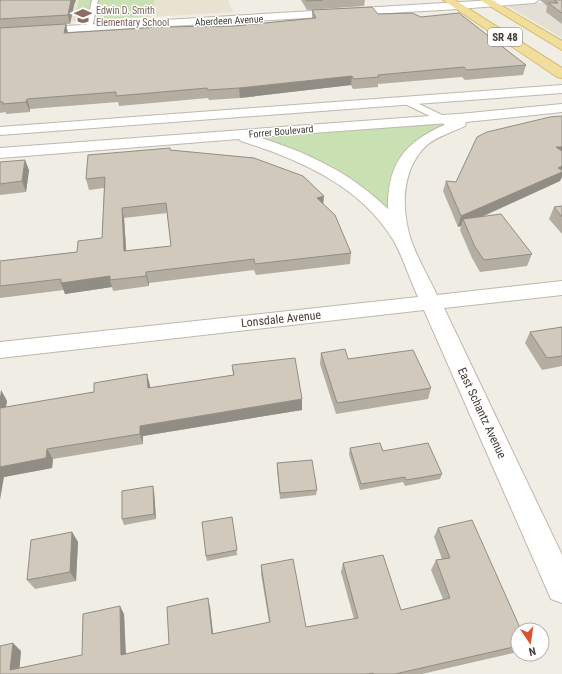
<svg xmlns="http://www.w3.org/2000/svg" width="562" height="674" font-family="'Roboto Condensed',sans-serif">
<rect width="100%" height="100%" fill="#f0ede5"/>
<polygon fill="#e3dfd4" points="527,3 562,3 562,38 508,6"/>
<polygon fill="#e8e2d1" points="0,0 228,0 233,12 0,26"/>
<g fill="#c9e0b2">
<polygon points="79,0 154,0 154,16 74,21"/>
<polygon points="443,119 452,127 409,157 397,224 354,187 237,135"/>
</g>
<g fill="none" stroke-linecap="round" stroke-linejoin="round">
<g stroke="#bdb8ac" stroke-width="2">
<g id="lane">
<polygon points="92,0 98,0 92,28 89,30 86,28"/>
<polygon points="403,99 409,99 446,117 456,127 455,129 449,129 440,121 403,103"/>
</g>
</g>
<g stroke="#bdb8ac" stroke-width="2">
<g id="street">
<polygon points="494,0 539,0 534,3 458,9 0,36 0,30"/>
<polygon points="562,85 562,93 0,135 0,127"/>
<path d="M562 104V112L466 122 465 126C453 132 438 136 427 145 402 168 401 206 410 237 416 256 428 276 437 295L562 281V295L444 308 562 555V603L551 599 424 310 0 358V342L418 297C409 278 403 256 392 238 359 185 298 159 241 141L239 139 0 158V148L470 113ZM449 123C407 140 387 162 388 209 351 173 307 152 258 137Z"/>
</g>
</g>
<g stroke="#d4bb6f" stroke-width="2">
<g id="primary">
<polygon points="443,0 455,0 562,68 562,78 557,77"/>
<polygon points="480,0 492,0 562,41 562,50"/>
</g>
</g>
<use href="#lane" fill="#fff" fill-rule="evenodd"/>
<use href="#street" fill="#fff" fill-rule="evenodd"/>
<use href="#primary" fill="#f1de9d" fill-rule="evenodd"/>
</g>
<g fill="#b3ada2" fill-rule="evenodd">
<polygon points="0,0 74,5 70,24 66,24 68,33 234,26 312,18 312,10 378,14 526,65 523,75 465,80 462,77 378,84 378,87 353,89 351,85 240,98 209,100 208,98 119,106 118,102 30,109 30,112 6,114 6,112 0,113"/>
<polygon points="301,0 365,0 364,6 307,10"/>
<polygon points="540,0 562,0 562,24 546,12 547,6"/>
<path d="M170 150 323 204 351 253 350 264 256 275 254 270 149 283V286L113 291 112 287 65 294 64 290 0 298V261L77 252 102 238 104 188 89 190 86 179ZM167 213 171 246 126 251 124 218Z"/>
<polygon points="0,162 29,170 26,192 0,195"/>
<polygon points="446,181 456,182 560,181 482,217 532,254 527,266 480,272 472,258 460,230 461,226 458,227 443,191"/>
<polygon points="562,206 562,234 549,219 554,207"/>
<polygon points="562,327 562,366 542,370 525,343 530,332"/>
<polygon points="321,353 431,388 428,399 336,414 320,364"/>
<polygon points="232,365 302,410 143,436 143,444 53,459 52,468 4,477 1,390 7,401 6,407 94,392 147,374 150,388 233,375"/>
<polygon points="350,448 383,451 442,474 440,479 405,486 403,482 360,490 349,454"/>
<polygon points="277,463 317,490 316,495 280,499 277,468"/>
<polygon points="154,491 156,519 124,525 122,519"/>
<polygon points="232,517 237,555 207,561 206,556"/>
<polygon points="438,528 518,630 518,652 422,674 0,674 21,651 19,668 82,655 124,614 126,654 169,644 210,607 213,634 269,622 261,574 261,565 306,627 354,619 341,572 343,563 401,610 443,599 431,570 436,560 442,559 434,537"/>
<polygon points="72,532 78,542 76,581 35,589 27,580"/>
</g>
<g fill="#928d84">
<polygon points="71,0 76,0 74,5 70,24 68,15"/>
<polygon points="66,24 68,34 64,33"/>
<polygon points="352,76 351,85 240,98 239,88"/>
<polygon points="27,99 30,109 30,112 26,102"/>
<polygon points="556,147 562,147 562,156"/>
<polygon points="25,160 29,170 26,192 22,181"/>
<polygon points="562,166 562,177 560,181 465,224 463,219 461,226 458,227 461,216"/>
<polygon points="324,196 323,207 317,198"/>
<polygon points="122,208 124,218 127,262 124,251"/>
<polygon points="146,272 149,283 149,286 146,276"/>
<polygon points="110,276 110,280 112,287 65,294 61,283"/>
<polygon points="147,374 150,385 151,398 148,388"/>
<polygon points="1,390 7,401 4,418 0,411 0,397"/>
<polygon points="302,399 302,410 143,436 143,444 140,434 140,426"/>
<polygon points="47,449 53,459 52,468 4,477 0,500 0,467"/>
<polygon points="153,486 154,491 156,519 154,514"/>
<polygon points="72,532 78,542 76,581 70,572"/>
<polygon points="208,598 210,607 214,642 212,634"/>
<polygon points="120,606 124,614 126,663 121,655"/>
<polygon points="13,643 21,651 19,674 10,670"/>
</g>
<g fill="#d0c9bc" stroke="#928d84" fill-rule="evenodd">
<polygon points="0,0 71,0 68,15 0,19"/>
<polygon points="306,0 323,0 307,1"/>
<polygon points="554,0 562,0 562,13 548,3 558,3"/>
<polygon points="372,7 378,14 412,13 421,17 459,13 526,65 467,70 464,67 378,75 379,77 354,79 352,76 239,88 208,90 207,88 116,96 116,92 27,99 26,102 3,104 3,102 0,102 0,28 66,24 64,33 160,27 234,26 316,18 312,10"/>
<polygon points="562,116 562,147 556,147 562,151 562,166 558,168 562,170 562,172 461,216 446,181 456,182 477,137 487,132 550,117"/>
<path d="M170 148V150L254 158 303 176 324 196 317 198 335 215 351 253 255 264 254 259 146 272V276L110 280V276L61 283V279L0 286V261L77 252 78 241 102 238 105 177 86 179 88 155ZM166 203 171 246 124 251 122 208Z"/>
<polygon points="25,160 22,181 0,184 0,162"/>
<polygon points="562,206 562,217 554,207"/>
<polygon points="501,214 532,254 484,260 475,247 463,219"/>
<polygon points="562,327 562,356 547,358 530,332"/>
<polygon points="345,349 348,359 413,350 431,388 337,403 321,353"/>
<polygon points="295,358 302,399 140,426 140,434 47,449 46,458 0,467 0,408 94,392 94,383 147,374 148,388 234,375 232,365"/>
<polygon points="380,443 383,451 428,443 442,474 406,480 405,477 361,484 350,448"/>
<polygon points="312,460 317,490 280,493 277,463"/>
<polygon points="153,486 154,514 122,519 122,491"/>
<polygon points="232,517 237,550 206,556 202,522"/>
<polygon points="472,520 521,630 518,630 518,646 395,674 373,674 373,673 367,674 0,674 0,646 13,643 10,670 82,655 83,614 120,606 121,655 169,644 167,607 208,598 212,634 270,622 261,565 293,559 306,627 358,618 343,563 383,555 401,610 450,598 436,560 450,558 438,528"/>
<polygon points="72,532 70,572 27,580 31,540"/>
</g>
<defs>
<g id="school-bare" transform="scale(1.38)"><path d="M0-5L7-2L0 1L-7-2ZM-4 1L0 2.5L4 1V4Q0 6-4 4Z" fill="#8d6e63" stroke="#fff" stroke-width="2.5" paint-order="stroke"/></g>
</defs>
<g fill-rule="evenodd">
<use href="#school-bare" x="83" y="16"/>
</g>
<g text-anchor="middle" stroke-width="3" stroke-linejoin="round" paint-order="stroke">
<g font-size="10" fill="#785e54" stroke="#fff" text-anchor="start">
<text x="96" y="14">Edwin D. Smith<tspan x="96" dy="12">Elementary School</tspan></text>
</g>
<g font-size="10" fill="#423e35" stroke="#fff">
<text transform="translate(229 20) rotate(-3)" y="4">Aberdeen Avenue</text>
<text transform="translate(281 131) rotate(-5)" y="4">Forrer Boulevard</text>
</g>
<rect fill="#fff" stroke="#7b7872" stroke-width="1" x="488" y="28" width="34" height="18" rx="3"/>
<g font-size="11" font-weight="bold" fill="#423e35">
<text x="505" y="41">SR 48</text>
</g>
<g font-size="12" fill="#423e35" stroke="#fff">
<text transform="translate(281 319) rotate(-6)" y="4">Lonsdale Avenue</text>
<text transform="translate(482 413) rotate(65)" y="4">East Schantz Avenue</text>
</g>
</g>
<g transform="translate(530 642) rotate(167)"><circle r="19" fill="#ffffff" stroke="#b3b2ae"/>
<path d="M0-3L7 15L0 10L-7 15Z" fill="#df512d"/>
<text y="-6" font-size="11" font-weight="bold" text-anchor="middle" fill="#423e35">N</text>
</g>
</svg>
